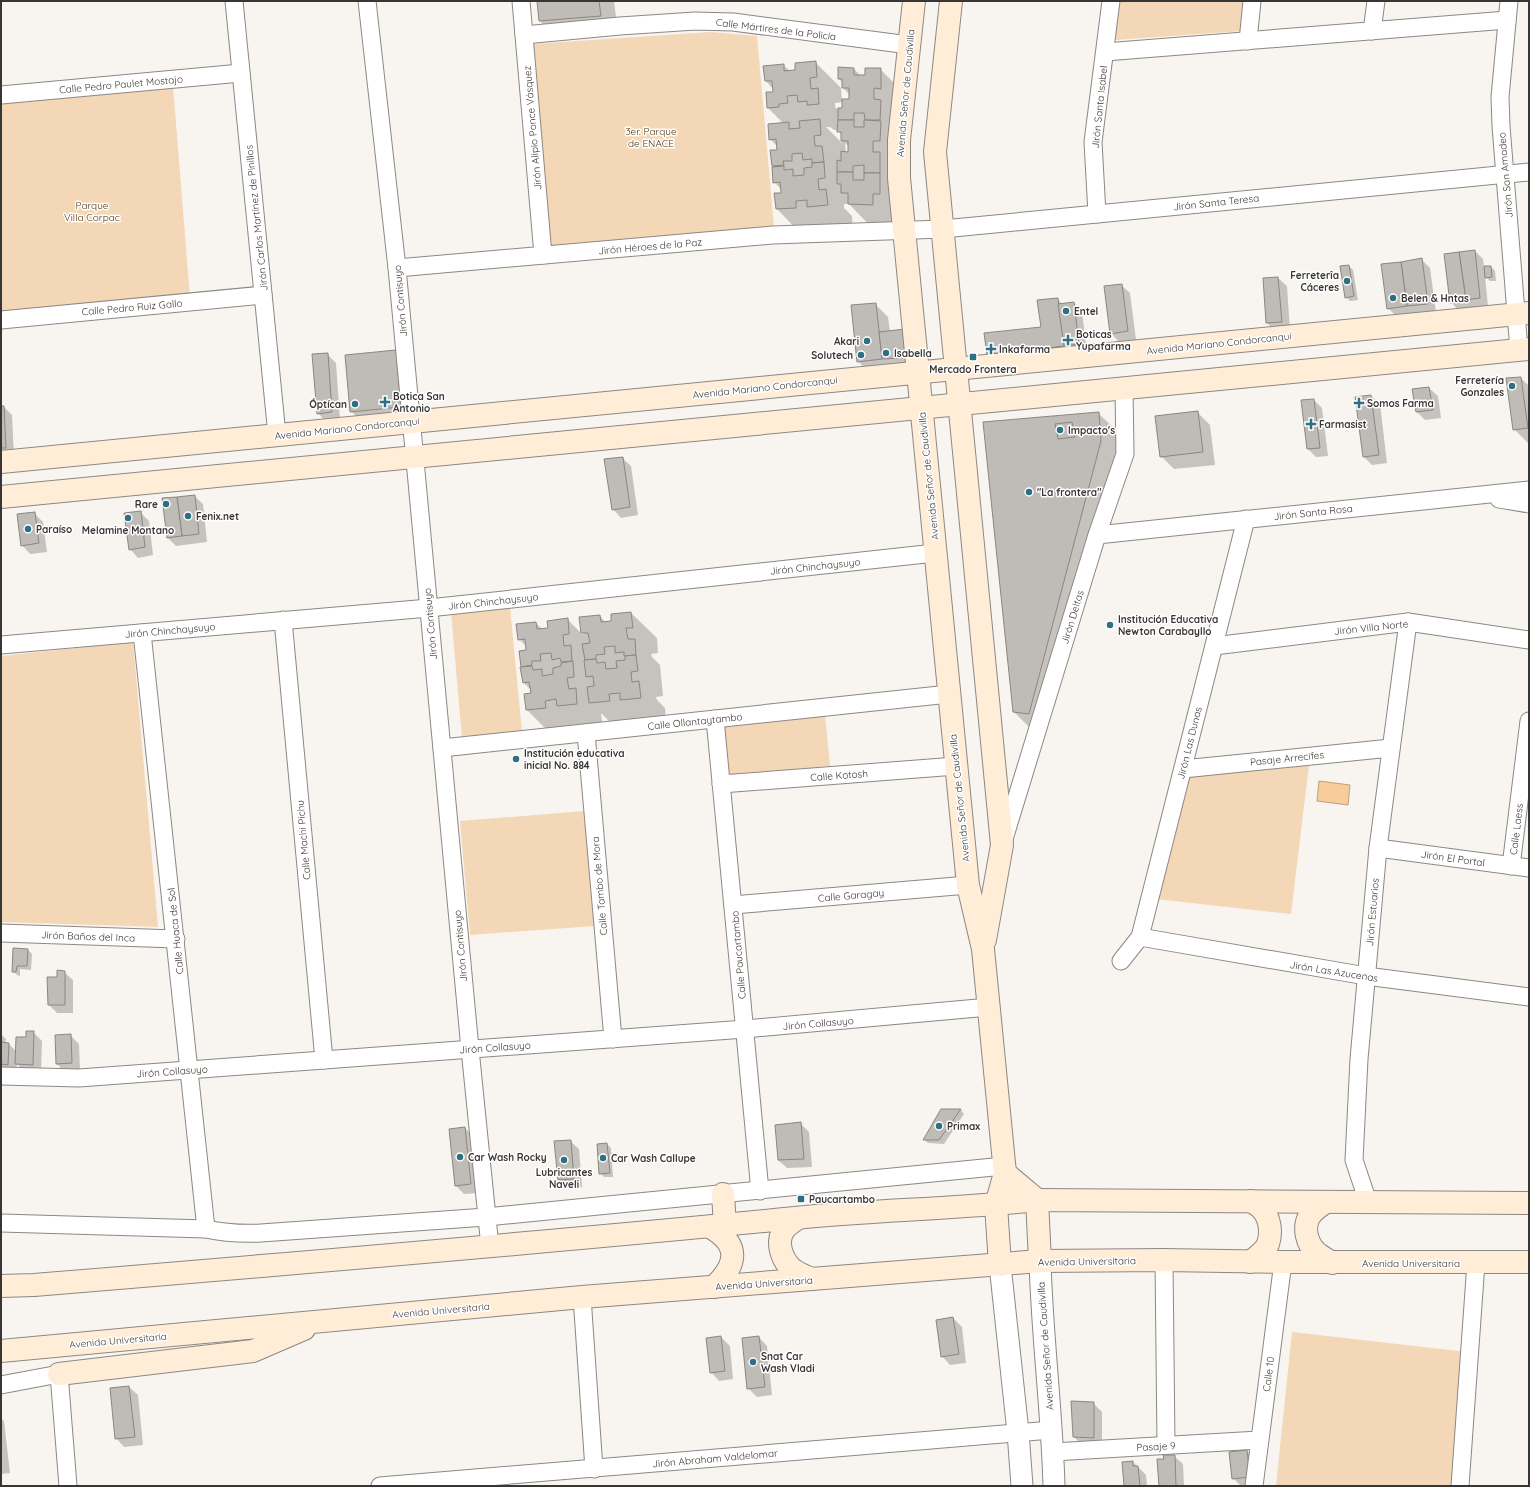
<svg xmlns="http://www.w3.org/2000/svg" width="1530" height="1487" font-family="Quicksand,sans-serif">
<rect width="100%" height="100%" fill="#f8f4ef"/>
<g fill="#f3d7b6">
<polygon points="1119,1 1244,1 1241,31 1115,40"/>
<polygon points="710,32 757,36 774,227 551,247 533,44"/>
<polygon points="173,86 190,298 1,314 1,101"/>
<polygon points="510,607 522,732 462,738 451,612"/>
<polygon points="133,642 158,927 1,922 1,656"/>
<polygon points="825,714 830,766 728,775 724,722"/>
<polygon points="1309,765 1291,914 1156,899 1189,774"/>
<polygon points="584,811 594,926 470,935 460,821"/>
<polygon points="1292,1332 1467,1352 1453,1486 1276,1486"/>
</g>
<polygon fill="#f8cd9b" stroke="#bea07c" points="1319,781 1350,785 1348,805 1317,801"/>
<g fill="#0003" fill-rule="evenodd">
<polygon points="538,1 614,1 618,33 557,38 540,21"/>
<path d="M815 62 841 88 842 100H850V95L843 88V83L839 79 854 69 861 76H866L880 69 906 95 898 230H874L849 204H844V208L852 216 853 231 802 235 777 209 782 194V190L774 182 771 151H778V147L770 139 783 123 768 108 767 93H774L773 89 766 81 783 65 790 71H796ZM843 102V109L839 110 835 107V103ZM826 127H830L834 130H838L842 135V143ZM845 143 849 147V153H846Z"/>
<polygon points="1475,251 1483,259 1484,267 1491,267 1495,271 1496,281 1490,281 1485,276 1488,306 1459,311 1451,302"/>
<polygon points="1422,260 1430,268 1436,312 1397,317 1388,308"/>
<polygon points="1349,266 1353,270 1358,300 1350,301 1346,297"/>
<polygon points="1278,278 1287,286 1290,330 1275,331 1267,323"/>
<polygon points="1121,285 1130,293 1136,340 1119,342 1111,333"/>
<polygon points="1057,299 1063,305 1074,303 1082,312 1087,352 988,355 1042,327"/>
<polygon points="875,304 888,317 890,332 916,360 871,374 858,361"/>
<polygon points="396,351 409,364 414,420 364,424 351,411"/>
<polygon points="327,354 336,363 340,420 326,422 318,413"/>
<polygon points="1521,378 1529,386 1529,444 1514,429"/>
<polygon points="1429,388 1438,396 1441,418 1425,420 1417,412"/>
<polygon points="1371,396 1380,404 1387,463 1372,465 1364,457"/>
<polygon points="1314,400 1322,408 1328,456 1316,457 1308,449"/>
<polygon points="1,407 4,407 12,415 14,456 1,456"/>
<polygon points="1197,412 1210,425 1215,465 1174,469 1161,456"/>
<polygon points="1098,413 1116,430 1118,458 1031,729 1014,712"/>
<polygon points="622,458 631,466 638,515 621,518 613,509"/>
<polygon points="194,496 203,504 207,542 176,546 168,538"/>
<polygon points="140,512 149,521 153,555 138,558 130,549"/>
<polygon points="34,513 43,522 47,552 30,554 22,545"/>
<polygon points="631,613 657,638 658,653 651,654 652,657 660,665 663,696 656,697 657,700 665,708 666,723 616,728 601,713 603,730 552,735 526,709 532,694 531,690 524,683 520,652 527,651 527,647 519,639 536,623 542,629 549,628 567,619 583,635 581,618 600,616 606,623 613,622"/>
<polygon points="28,950 32,954 31,970 20,969 20,976 17,975 13,971"/>
<polygon points="64,972 73,980 73,1013 57,1013 49,1005 58,978"/>
<polygon points="33,1032 42,1041 41,1073 25,1072 17,1064 16,1072 1,1071 1,1034 6,1039 5,1044 9,1044 16,1051"/>
<polygon points="70,1035 79,1044 80,1071 65,1072 57,1064"/>
<polygon points="942,1110 961,1110 964,1114 944,1144 928,1143 925,1140"/>
<polygon points="800,1123 809,1132 812,1167 787,1168 778,1160"/>
<polygon points="465,1128 473,1136 479,1193 464,1194 456,1186"/>
<polygon points="570,1141 579,1149 582,1187 567,1188 559,1180"/>
<polygon points="607,1144 611,1148 613,1177 604,1177 600,1173"/>
<polygon points="953,1318 962,1327 966,1363 950,1365 942,1356"/>
<polygon points="721,1337 730,1346 733,1379 719,1381 711,1372"/>
<polygon points="759,1337 767,1346 772,1395 757,1397 748,1388"/>
<polygon points="129,1387 138,1395 143,1445 124,1447 116,1438 111,1389"/>
<polygon points="1093,1403 1102,1412 1102,1446 1082,1445 1074,1437"/>
<polygon points="1,1418 4,1421 10,1473 1,1474"/>
<polygon points="1247,1451 1255,1460 1247,1486 1241,1486 1233,1478"/>
<polygon points="1174,1456 1183,1464 1184,1486 1160,1486"/>
<polygon points="1133,1462 1146,1475 1147,1486 1125,1486"/>
</g>
<g fill="#bfbbb6" stroke="#8b8682">
<polygon points="537,1 599,1 601,16 539,21"/>
<polygon points="816,61 817,77 810,78 811,89 818,88 819,104 807,105 807,101 798,102 797,95 787,96 788,103 779,104 779,107 767,108 766,92 773,92 772,81 765,81 763,66 784,64 784,71 795,70 795,63"/>
<polygon points="838,67 854,68 854,75 865,75 865,68 881,68 881,89 874,88 874,99 881,100 880,120 865,120 864,113 854,113 854,120 838,120 838,108 842,108 842,99 849,99 849,88 842,88 842,79 838,79"/>
<polygon points="820,119 821,135 814,136 815,146 822,146 824,162 812,163 812,159 803,160 802,153 792,154 792,161 783,161 784,165 772,166 770,150 777,150 776,139 769,140 768,124 789,122 789,129 800,128 799,121"/>
<polygon points="838,120 854,120 854,127 864,127 864,120 881,121 880,141 873,141 873,152 880,152 880,173 864,173 864,165 853,166 853,172 837,172 837,160 841,161 841,151 848,152 848,141 841,141 841,132 837,132"/>
<polygon points="824,162 825,178 818,179 819,190 826,189 828,205 807,207 807,200 796,201 796,208 776,209 774,193 781,193 780,182 773,183 772,167 784,166 784,170 793,169 793,176 804,175 804,168 812,167 812,163"/>
<polygon points="837,172 853,172 853,180 864,180 864,173 880,173 880,194 873,194 873,205 848,204 848,193 841,193 841,184 837,184"/>
<polygon points="1475,250 1480,298 1466,300 1459,252"/>
<polygon points="1459,252 1466,300 1450,303 1444,254"/>
<polygon points="1422,258 1428,304 1407,306 1401,262"/>
<polygon points="1401,262 1407,306 1387,309 1381,264"/>
<polygon points="1349,265 1354,296 1345,298 1340,266"/>
<polygon points="1484,266 1491,266 1492,277 1485,278"/>
<polygon points="1278,277 1282,322 1266,323 1263,278"/>
<polygon points="1122,284 1128,331 1110,334 1104,286"/>
<polygon points="1058,298 1064,346 987,355 984,333 1041,327 1037,300"/>
<polygon points="1074,302 1079,344 1064,346 1058,304"/>
<polygon points="876,303 882,359 857,362 851,305"/>
<polygon points="905,329 908,352 901,358 882,359 879,332"/>
<polygon points="396,350 401,407 350,412 345,355"/>
<polygon points="328,353 332,412 317,414 312,354"/>
<polygon points="1521,377 1528,428 1513,430 1506,378"/>
<polygon points="1429,387 1433,410 1416,412 1412,389"/>
<polygon points="1371,395 1379,455 1363,457 1355,397"/>
<polygon points="1314,399 1320,448 1307,449 1301,400"/>
<polygon points="1,406 4,406 6,448 1,448"/>
<polygon points="1198,411 1203,452 1160,457 1155,416"/>
<polygon points="1099,412 1101,441 1029,714 1013,712 983,422"/>
<polygon points="1072,422 1075,437 1058,439 1055,424"/>
<polygon points="623,457 630,507 612,510 604,459"/>
<polygon points="195,495 199,534 182,536 177,497"/>
<polygon points="177,497 182,536 167,538 162,498"/>
<polygon points="141,511 145,547 129,550 124,513"/>
<polygon points="35,512 39,543 21,546 17,514"/>
<polygon points="631,612 633,628 626,628 628,639 635,639 636,655 624,656 624,652 615,653 615,646 604,647 605,654 596,655 596,659 585,660 582,644 590,643 588,633 581,633 579,617 600,615 601,622 611,621 611,614"/>
<polygon points="568,618 569,634 563,635 564,646 571,645 572,661 561,662 560,658 552,660 551,653 540,654 541,661 532,661 532,665 521,667 519,651 526,650 525,639 518,640 516,624 536,622 537,629 548,628 547,621"/>
<polygon points="636,655 638,671 631,672 632,682 639,681 641,698 620,700 620,693 609,694 610,701 589,703 587,687 594,686 593,676 586,677 584,660 596,659 597,663 605,662 606,669 617,668 616,661 625,660 625,656"/>
<polygon points="573,661 574,677 567,678 569,689 576,688 577,704 557,706 556,699 545,701 546,708 526,710 524,694 531,693 529,682 523,683 520,667 532,666 533,670 542,669 542,676 553,674 553,668 561,666 561,663"/>
<polygon points="13,948 28,949 27,966 17,966 16,972 12,972"/>
<polygon points="57,970 65,971 65,1005 48,1005 47,977 57,977"/>
<polygon points="26,1031 34,1031 33,1065 15,1064 16,1037 26,1037"/>
<polygon points="71,1034 72,1063 56,1064 55,1035"/>
<polygon points="1,1042 9,1043 8,1065 1,1064"/>
<polygon points="941,1109 961,1109 939,1140 923,1140"/>
<polygon points="801,1122 804,1159 778,1160 775,1125"/>
<polygon points="465,1127 471,1184 455,1186 449,1129"/>
<polygon points="571,1140 574,1179 558,1180 554,1141"/>
<polygon points="607,1143 610,1173 599,1174 597,1144"/>
<polygon points="953,1317 959,1354 941,1357 936,1320"/>
<polygon points="721,1336 725,1371 710,1373 706,1338"/>
<polygon points="759,1336 765,1387 747,1389 742,1338"/>
<polygon points="129,1386 135,1437 115,1439 110,1388"/>
<polygon points="1071,1401 1094,1402 1094,1438 1073,1437"/>
<polygon points="1247,1450 1250,1477 1232,1479 1229,1452"/>
<polygon points="1163,1455 1175,1455 1176,1486 1159,1486 1157,1459 1164,1459"/>
<polygon points="1133,1461 1133,1466 1138,1466 1140,1486 1124,1486 1122,1462"/>
</g>
<g fill="none" stroke-linecap="round" stroke-linejoin="round">
<g stroke="#8c8883" stroke-width="19">
<g id="minor">
<polyline points="234,1 277,435"/>
<polyline points="367,1 397,268 470,1049 490,1247"/>
<polyline points="521,1 543,255"/>
<polyline points="1509,1 1500,97 1501,126 1519,350"/>
<polyline points="1372,31 1376,1"/>
<polyline points="524,35 620,26 695,21 733,22 909,45"/>
<polyline points="1248,41 1252,1"/>
<polyline points="1105,52 1507,20"/>
<polyline points="1,95 241,73"/>
<polyline points="1097,214 1093,142 1111,1"/>
<polyline points="397,268 773,235 943,229 1529,172"/>
<polyline points="1,320 263,295"/>
<polyline points="1499,499 1529,504"/>
<polyline points="1097,535 1529,490"/>
<polyline points="283,620 324,1060"/>
<polyline points="142,633 206,1229"/>
<polyline points="1,645 429,608 935,553"/>
<polyline points="1214,646 1408,622 1529,640"/>
<polyline points="715,719 760,1191"/>
<polyline points="586,733 613,1039"/>
<polyline points="442,748 949,694"/>
<polyline points="1183,769 1391,748"/>
<polyline points="721,784 956,766"/>
<polyline points="1004,839 1097,535 1125,454 1124,388"/>
<polyline points="1378,848 1529,868"/>
<polyline points="1511,866 1529,721"/>
<polyline points="733,905 968,885"/>
<polyline points="1,933 176,939"/>
<polyline points="1140,937 1366,976 1529,997"/>
<polyline points="1121,961 1140,937 1246,519"/>
<polyline points="1,1076 79,1078 745,1029 989,1007"/>
<polyline points="1368,1202 1354,1160 1359,1059 1378,848 1408,622"/>
<path d="M1 1223 206 1229C225 1233 242 1234 261 1233L486 1217 1004 1166"/>
<polyline points="1164,1260 1166,1445"/>
<polyline points="582,1297 594,1469"/>
<polyline points="1,1385 59,1374 68,1486"/>
<polyline points="1053,1452 1259,1440"/>
<polyline points="380,1486 1051,1430"/>
<polyline points="1254,1486 1283,1262"/>
<polyline points="1460,1486 1476,1263"/>
</g>
</g>
<g stroke="#8c8883" stroke-width="23">
<g id="tertiary">
<path d="M1040 1261C1042 1336 1052 1411 1054 1486"/>
<polyline points="1000,1265 1018,1432 1022,1486"/>
</g>
</g>
<g stroke="#8c8883" stroke-width="24">
<g id="secondary">
<polyline points="914,1 899,140 899,178 968,885 983,949 1005,1173 996,1205 1000,1265"/>
<polyline points="951,1 935,152 1002,845 985,940"/>
<polyline points="1,462 1529,313"/>
<polyline points="1,497 1529,349"/>
<polyline points="1005,1173 1037,1200 1040,1261"/>
<polyline points="723,1194 725,1226"/>
<path d="M1326 1202C1320 1206 1313 1210 1309 1217 1303 1228 1307 1244 1316 1252 1321 1257 1327 1259 1332 1263"/>
<path d="M798 1218C793 1222 785 1226 782 1233 777 1244 782 1259 790 1267 796 1273 805 1276 812 1279"/>
<path d="M710 1227C740 1244 738 1264 714 1287"/>
<path d="M1250 1262C1257 1257 1265 1251 1268 1244 1272 1232 1270 1217 1261 1208 1258 1205 1254 1203 1251 1201"/>
<path d="M1 1286 34 1285C288 1264 542 1243 795 1218 875 1210 956 1209 1037 1200L1529 1203"/>
<polyline points="1,1351 582,1297 1040,1261 1164,1260 1283,1262 1529,1262"/>
<polyline points="59,1374 253,1351 304,1329"/>
</g>
</g>
<use href="#minor" stroke="#fff" stroke-width="17"/>
<use href="#tertiary" stroke="#fff" stroke-width="21"/>
<use href="#secondary" stroke="#ffedd8" stroke-width="22"/>
</g>
<g fill="#2f6f83" stroke="#fff" stroke-width="1.5">
<circle cx="1347" cy="281" r="4"/>
<circle cx="1393" cy="298" r="4"/>
<circle cx="1066" cy="311" r="4"/>
<path d="M1066 334h4v4h4v4h-4v4h-4v-4h-4v-4h4z"/>
<circle cx="867" cy="341" r="4"/>
<path d="M989 343h4v4h4v4h-4v4h-4v-4h-4v-4h4z"/>
<circle cx="886" cy="353" r="4"/>
<circle cx="861" cy="355" r="4"/>
<rect x="969" y="353" width="8" height="8" rx="2"/>
<circle cx="1512" cy="386" r="4"/>
<path d="M383 396h4v4h4v4h-4v4h-4v-4h-4v-4h4z"/>
<path d="M1357 397h4v4h4v4h-4v4h-4v-4h-4v-4h4z"/>
<circle cx="355" cy="404" r="4"/>
<path d="M1309 418h4v4h4v4h-4v4h-4v-4h-4v-4h4z"/>
<circle cx="1060" cy="430" r="4"/>
<circle cx="1029" cy="492" r="4"/>
<circle cx="166" cy="504" r="4"/>
<circle cx="188" cy="516" r="4"/>
<circle cx="128" cy="518" r="4"/>
<circle cx="28" cy="529" r="4"/>
<circle cx="1110" cy="625" r="4"/>
<circle cx="516" cy="759" r="4"/>
<circle cx="939" cy="1126" r="4"/>
<circle cx="460" cy="1157" r="4"/>
<circle cx="603" cy="1158" r="4"/>
<circle cx="564" cy="1160" r="4"/>
<rect x="797" y="1195" width="8" height="8" rx="2"/>
<circle cx="753" cy="1362" r="4"/>
</g>
<g text-anchor="middle" stroke-width="3" stroke-linejoin="round" paint-order="stroke">
<g font-size="10" fill="#383634" stroke="#fff">
<text transform="translate(776 29) rotate(7)" y="4">Calle Mártires de la Policía</text>
<text transform="translate(121 84) rotate(-5)" y="4">Calle Pedro Paulet Mostajo</text>
<text transform="translate(905 93) rotate(-85)" y="4">Avenida Señor de Caudivilla</text>
<text transform="translate(1099 107) rotate(-84)" y="4">Jirón Santa Isabel</text>
<text transform="translate(532 128) rotate(-95)" y="4">Jirón Alipio Ponce Vásquez</text>
<text transform="translate(1505 175) rotate(-95)" y="4">Jirón San Amadeo</text>
<text transform="translate(1216 202) rotate(-6)" y="4">Jirón Santa Teresa</text>
<text transform="translate(256 218) rotate(-96)" y="4">Jirón Carlos Martínez de Pinillos</text>
<text transform="translate(650 246) rotate(-5)" y="4">Jirón Héroes de la Paz</text>
<text transform="translate(400 301) rotate(-95)" y="4">Jirón Contisuyo</text>
<text transform="translate(132 307) rotate(-5)" y="4">Calle Pedro Ruiz Gallo</text>
<text transform="translate(1219 343) rotate(-6)" y="4">Avenida Mariano Condorcanqui</text>
<text transform="translate(765 387) rotate(-6)" y="4">Avenida Mariano Condorcanqui</text>
<text transform="translate(347 428) rotate(-6)" y="4">Avenida Mariano Condorcanqui</text>
<text transform="translate(928 476) rotate(-96)" y="4">Avenida Señor de Caudivilla</text>
<text transform="translate(1313 512) rotate(-6)" y="4">Jirón Santa Rosa</text>
<text transform="translate(815 566) rotate(-6)" y="4">Jirón Chinchaysuyo</text>
<text transform="translate(493 601) rotate(-6)" y="4">Jirón Chinchaysuyo</text>
<text transform="translate(1072 617) rotate(-73)" y="4">Jirón Deltas</text>
<text transform="translate(430 624) rotate(-95)" y="4">Jirón Contisuyo</text>
<text transform="translate(1371 627) rotate(-6)" y="4">Jirón Villa Norte</text>
<text transform="translate(170 630) rotate(-5)" y="4">Jirón Chinchaysuyo</text>
<text transform="translate(695 721) rotate(-6)" y="4">Calle Ollantaytambo</text>
<text transform="translate(1189 743) rotate(-76)" y="4">Jirón Las Dunas</text>
<text transform="translate(1287 758) rotate(-6)" y="4">Pasaje Arrecifes</text>
<text transform="translate(839 775) rotate(-4)" y="4">Calle Kotosh</text>
<text transform="translate(959 798) rotate(-96)" y="4">Avenida Señor de Caudivilla</text>
<text transform="translate(1516 829) rotate(-83)" y="4">Calle Laess</text>
<text transform="translate(303 840) rotate(-95)" y="4">Calle Machi Pichu</text>
<text transform="translate(1453 858) rotate(8)" y="4">Jirón El Portal</text>
<text transform="translate(599 886) rotate(-95)" y="4">Calle Tambo de Mora</text>
<text transform="translate(851 895) rotate(-5)" y="4">Calle Garagay</text>
<text transform="translate(1372 912) rotate(-85)" y="4">Jirón Estuarios</text>
<text transform="translate(175 931) rotate(-96)" y="4">Calle Huaca de Sol</text>
<text transform="translate(88 936) rotate(2)" y="4">Jirón Baños del Inca</text>
<text transform="translate(460 946) rotate(-95)" y="4">Jirón Contisuyo</text>
<text transform="translate(738 955) rotate(-95)" y="4">Calle Paucartambo</text>
<text transform="translate(1334 971) rotate(9)" y="4">Jirón Las Azucenas</text>
<text transform="translate(818 1023) rotate(-5)" y="4">Jirón Collasuyo</text>
<text transform="translate(495 1047) rotate(-4)" y="4">Jirón Collasuyo</text>
<text transform="translate(172 1071) rotate(-4)" y="4">Jirón Collasuyo</text>
<text transform="translate(1087 1261) rotate(-1)" y="4">Avenida Universitaria</text>
<text x="1411" y="1267">Avenida Universitaria</text>
<text transform="translate(764 1283) rotate(-4)" y="4">Avenida Universitaria</text>
<text transform="translate(441 1310) rotate(-5)" y="4">Avenida Universitaria</text>
<text transform="translate(118 1340) rotate(-5)" y="4">Avenida Universitaria</text>
<text transform="translate(1045 1346) rotate(-94)" y="4">Avenida Señor de Caudivilla</text>
<text transform="translate(1268 1374) rotate(-83)" y="4">Calle 10</text>
<text transform="translate(1156 1446) rotate(-3)" y="4">Pasaje 9</text>
<text transform="translate(715 1458) rotate(-5)" y="4">Jirón Abraham Valdelomar</text>
</g>
<g font-size="10" fill="#53360f" stroke="#fff">
<text x="651" y="135">3er. Parque<tspan x="651" dy="12">de ENACE</tspan></text>
<text x="92" y="209">Parque<tspan x="92" dy="12">Villa Corpac</tspan></text>
</g>
<g font-size="10" font-weight="bold" fill="#383634" stroke="#fff" text-anchor="start">
<text x="1339" y="279" text-anchor="end">Ferreterîa<tspan x="1339" dy="12">Cáceres</tspan></text>
<text x="1401" y="302">Belen &amp; Hntas</text>
<text x="1074" y="315">Entel</text>
<text x="1076" y="338">Boticas<tspan x="1076" dy="12">Yupafarma</tspan></text>
<text x="859" y="345" text-anchor="end">Akari</text>
<text x="999" y="353">Inkafarma</text>
<text x="894" y="357">Isabella</text>
<text x="853" y="359" text-anchor="end">Solutech</text>
<text x="973" y="373" text-anchor="middle">Mercado Frontera</text>
<text x="1504" y="384" text-anchor="end">Ferretería<tspan x="1504" dy="12">Gonzales</tspan></text>
<text x="393" y="400">Botica San<tspan x="393" dy="12">Antonio</tspan></text>
<text x="1367" y="407">Somos Farma</text>
<text x="347" y="408" text-anchor="end">Óptícan</text>
<text x="1319" y="428">Farmasist</text>
<text x="1068" y="434">Impacto's</text>
<text x="1037" y="496">"La frontera"</text>
<text x="158" y="508" text-anchor="end">Rare</text>
<text x="196" y="520">Fenix.net</text>
<text x="36" y="533">Paraíso</text>
<text x="128" y="534" text-anchor="middle">Melamine Montano</text>
<text x="1118" y="623">Institución Educativa<tspan x="1118" dy="12">Newton Carabayllo</tspan></text>
<text x="524" y="757">Institución educativa<tspan x="524" dy="12">inicial No. 884</tspan></text>
<text x="947" y="1130">Primax</text>
<text x="468" y="1161">Car Wash Rocky</text>
<text x="611" y="1162">Car Wash Callupe</text>
<text x="564" y="1176" text-anchor="middle">Lubricantes<tspan x="564" dy="12">Naveli</tspan></text>
<text x="809" y="1203">Paucartambo</text>
<text x="761" y="1360">Snat Car<tspan x="761" dy="12">Wash Vladi</tspan></text>
</g>
</g>
<rect width="1530" height="1487" fill="none" stroke="#383634" stroke-width="4"/>
</svg>
